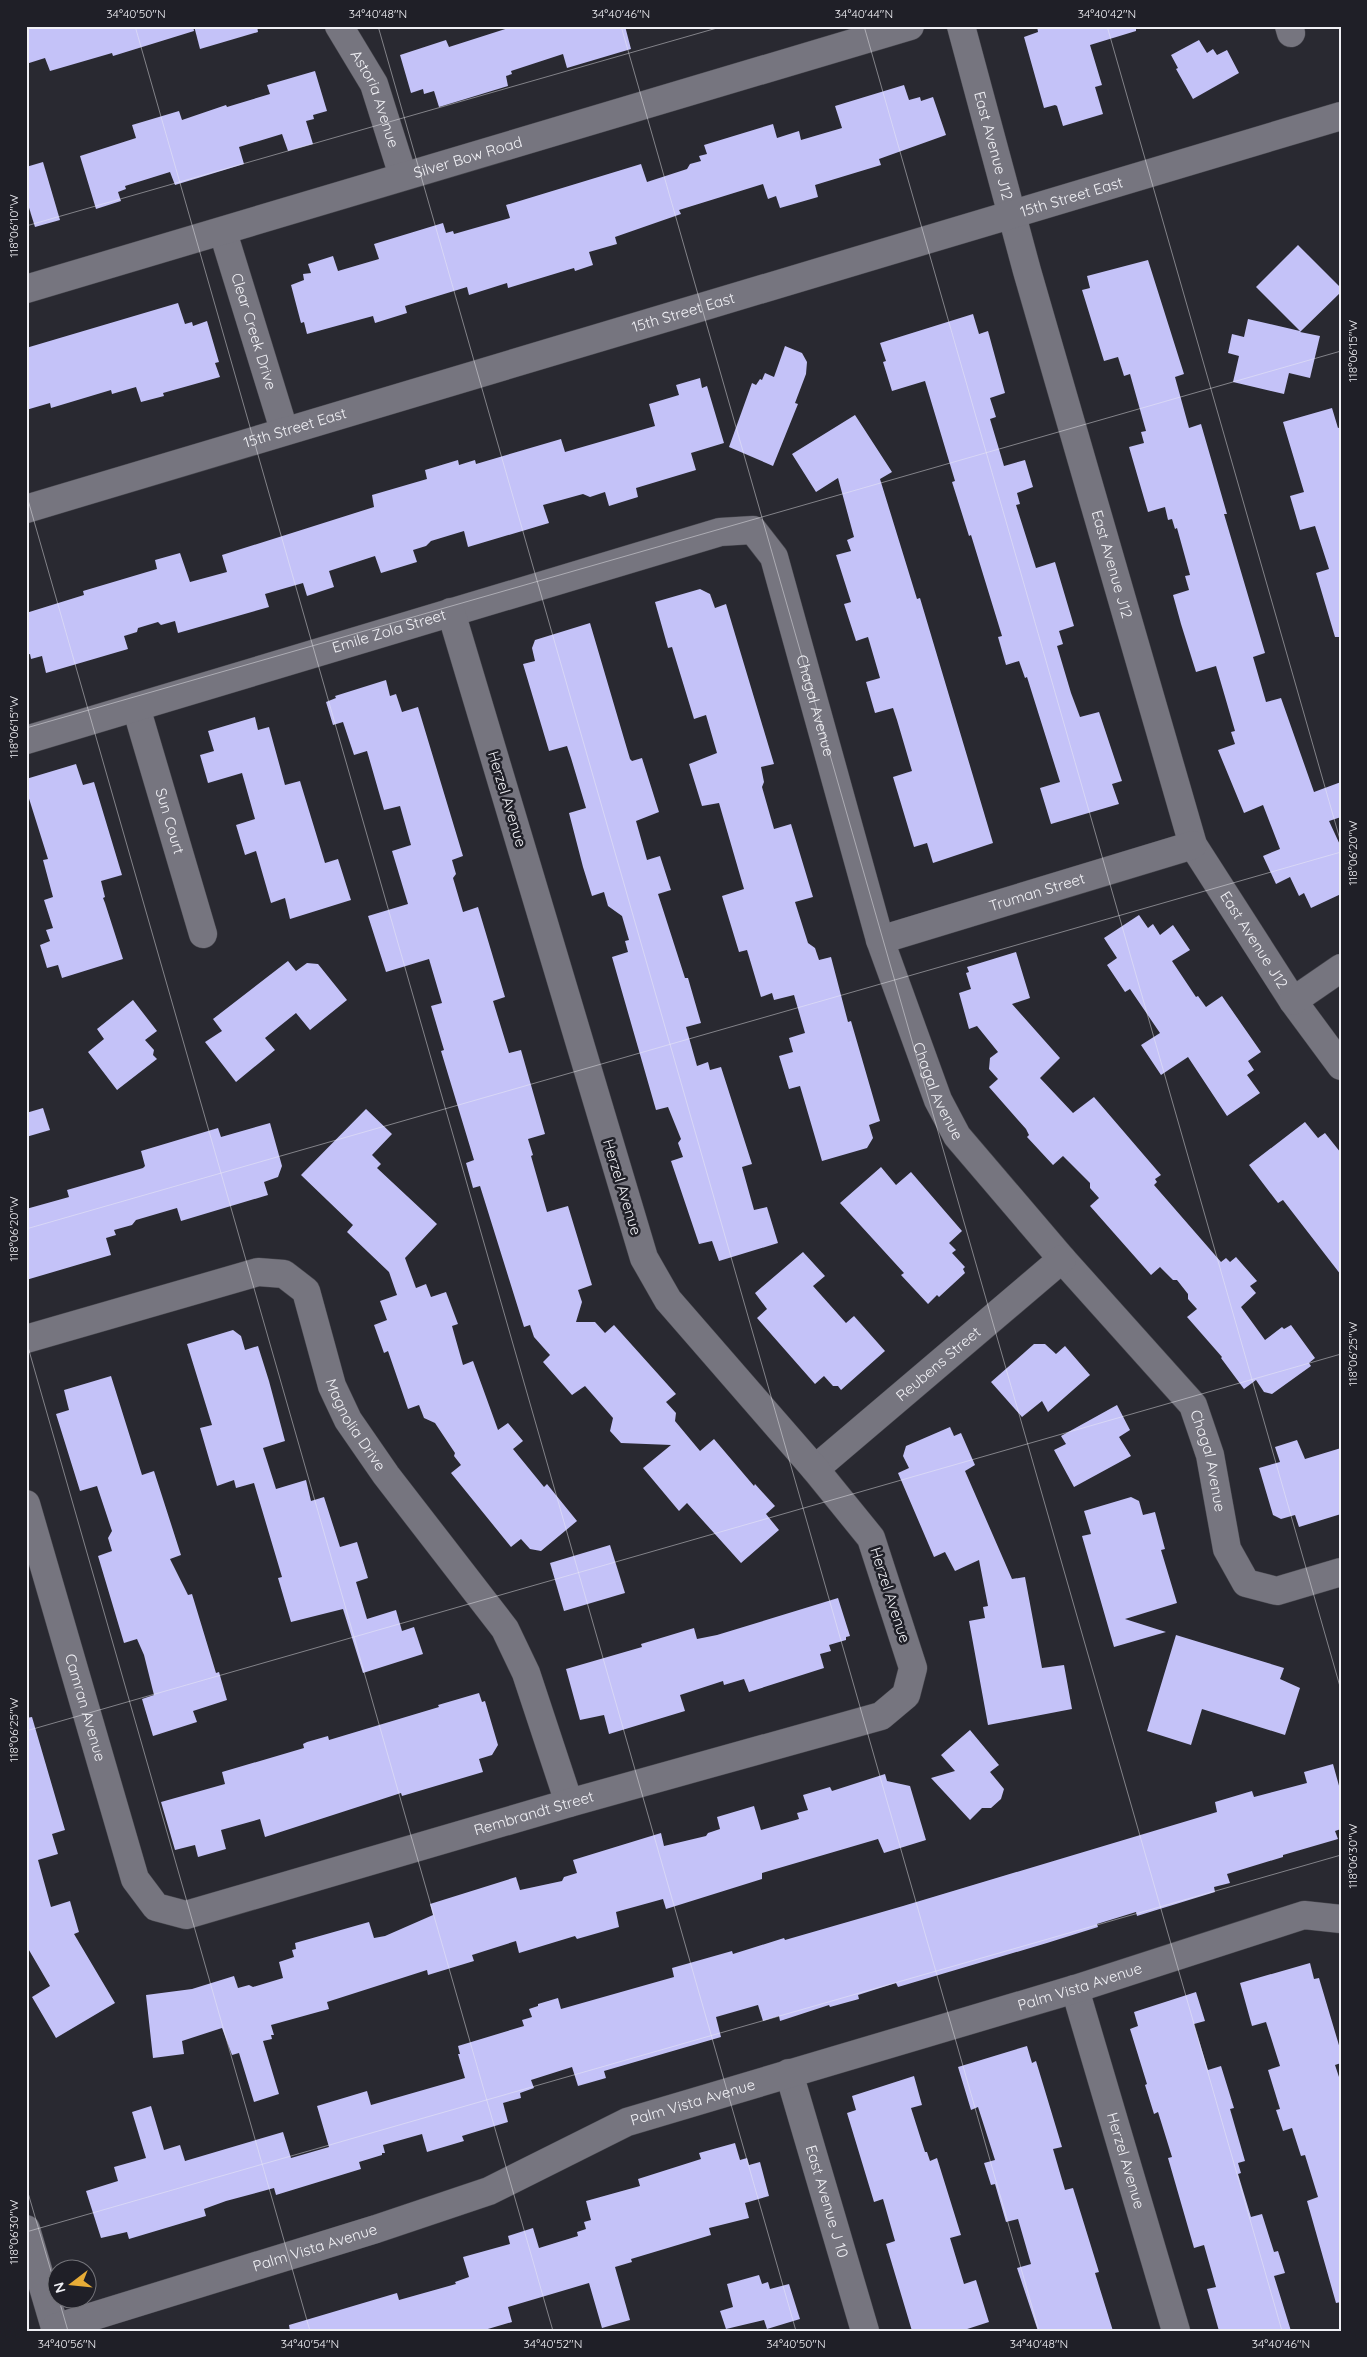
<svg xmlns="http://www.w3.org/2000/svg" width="1367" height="2357" font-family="Quicksand,sans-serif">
<rect width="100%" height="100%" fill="#292931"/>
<g fill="#c4c2f8">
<polygon points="26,26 193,26 194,31 113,56 112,53 50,71 45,58 26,64"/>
<polygon points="194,26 257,26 258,32 200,49"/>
<polygon points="515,26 625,26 631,49 567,68 563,54 511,71 512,74 506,76 508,86 439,107 434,91 424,94 423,89 411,93 400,55 446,40 449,47"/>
<polygon points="1037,26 1136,26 1136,31 1090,45 1102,85 1095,87 1103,114 1063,126 1057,106 1055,105 1044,108 1024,37 1038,32"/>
<polygon points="1199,40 1207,53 1213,49 1217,55 1227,50 1239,73 1193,99 1176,69 1178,68 1171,55"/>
<polygon points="315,71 327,111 313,115 314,119 306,121 313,144 288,151 282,134 239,147 244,164 175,185 170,172 125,186 126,189 118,192 121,201 96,209 80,156 136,138 132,125 179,111 182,120 226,105 227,107 270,94 267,85"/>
<polygon points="904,85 909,100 920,97 921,101 933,97 946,135 879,159 881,165 815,185 818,197 780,208 776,196 768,199 763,184 679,210 681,214 615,237 617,244 589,252 593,265 575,271 574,268 508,288 507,283 469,295 467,287 405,306 407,313 375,323 373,316 307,334 304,322 301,323 291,285 304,280 303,274 311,273 308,264 333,256 338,271 379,259 374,244 443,223 446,233 453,231 454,234 510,218 506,205 641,164 647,182 687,169 690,164 701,161 699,156 707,154 704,145 773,124 777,138 799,131 801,140 842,128 835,106"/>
<polygon points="43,162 60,220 35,227 26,198 26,167"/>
<polygon points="1298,245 1341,288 1341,292 1300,332 1320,336 1310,378 1289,373 1284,394 1233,382 1239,356 1228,353 1232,334 1244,337 1248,319 1300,331 1256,287"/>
<polygon points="1148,260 1184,374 1175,377 1189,428 1201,424 1227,514 1224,514 1265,653 1253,657 1266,702 1281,698 1314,792 1341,782 1341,817 1329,821 1341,847 1341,894 1311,908 1304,893 1299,896 1290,877 1276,884 1263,856 1280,849 1263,805 1244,813 1218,750 1235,744 1231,732 1235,731 1216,666 1196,672 1181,624 1173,595 1189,590 1185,576 1190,575 1177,528 1175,529 1172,519 1168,520 1165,507 1148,512 1129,447 1144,443 1141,432 1146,431 1130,374 1124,376 1118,357 1104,361 1082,290 1090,288 1087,276"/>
<polygon points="178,303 185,324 192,322 193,326 207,321 219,362 215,363 220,377 163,393 164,396 141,402 136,387 112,394 111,390 51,408 50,403 26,410 26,348"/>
<polygon points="973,314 979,334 988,331 1005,393 990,398 996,417 990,419 1004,466 1025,460 1033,487 1017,493 1020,504 1016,505 1036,568 1055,562 1074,626 1059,631 1063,644 1057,646 1071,693 1080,717 1099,712 1122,781 1112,784 1119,804 1051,824 1040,788 1060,782 1027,677 1025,678 1019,661 1006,665 998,637 1002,636 971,535 969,536 952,482 955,481 925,381 892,391 883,362 886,361 880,343"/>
<polygon points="785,346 802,353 807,362 806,374 795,403 798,404 773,466 729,447 752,383 756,385 760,379 762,380 765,373 774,377"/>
<polygon points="700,378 702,388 707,386 724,443 691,453 696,470 636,488 638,497 609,506 605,492 590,497 583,494 543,505 549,523 468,547 464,531 431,541 426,546 413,550 417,562 381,573 375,556 329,571 334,587 307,596 303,583 265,594 269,607 178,633 175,621 161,625 158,622 138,628 137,632 124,636 128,649 46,673 42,656 31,659 30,654 26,655 26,613 84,595 83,591 157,569 155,560 180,553 190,582 227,572 222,555 374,507 372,495 427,479 425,470 458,460 459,465 475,460 476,464 561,439 565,452 655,426 649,404 679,395 676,385"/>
<polygon points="1332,408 1338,428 1341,427 1341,637 1335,637 1316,573 1329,569 1315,526 1300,530 1290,496 1304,492 1283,422"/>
<polygon points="855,415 892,472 880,479 917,599 920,598 993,843 933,863 927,843 914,847 893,777 912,771 897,720 893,708 875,713 866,682 880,678 868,637 856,641 844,604 851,602 836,555 851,551 847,540 854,537 838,478 816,492 792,454"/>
<polygon points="700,589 710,594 715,608 726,604 774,764 761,767 764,782 762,787 774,829 791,824 813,897 795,902 808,943 815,948 819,960 831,957 848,1022 851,1021 880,1121 869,1125 873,1138 867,1148 822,1161 800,1086 789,1089 779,1056 793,1052 789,1038 805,1033 794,995 774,1000 772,993 761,997 747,950 739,952 722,896 744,889 719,803 702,806 689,764 717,753 706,715 694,719 672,647 668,648 655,602"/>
<polygon points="590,623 630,759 632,761 642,758 659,812 636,821 647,860 660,856 671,890 658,894 685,978 688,978 701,1023 686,1027 697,1066 708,1062 710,1070 721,1067 752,1164 742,1167 754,1210 767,1207 778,1243 719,1261 712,1241 699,1244 671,1161 683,1157 678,1143 681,1139 668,1107 656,1110 612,957 628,952 625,941 629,940 622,916 608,906 604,892 592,896 583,867 569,813 586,808 571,758 567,746 549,751 523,664 535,661 532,648 535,640"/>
<polygon points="386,680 390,696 396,694 402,712 418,707 463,856 452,860 456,874 453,878 463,912 478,907 505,997 493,1001 509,1053 521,1050 545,1134 528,1139 533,1155 531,1156 547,1212 568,1206 592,1285 578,1290 582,1302 576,1322 595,1322 605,1333 614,1325 676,1394 666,1402 676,1413 675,1421 700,1451 714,1439 754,1486 755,1484 775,1506 766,1514 779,1530 741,1563 687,1503 679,1511 643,1468 671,1445 621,1443 610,1431 613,1418 585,1386 572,1395 543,1362 550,1355 534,1337 530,1325 524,1327 480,1186 473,1188 466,1163 474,1160 441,1051 444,1050 431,1006 442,1003 429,959 386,972 368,916 408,904 392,851 411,845 400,806 384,810 367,751 354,755 343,722 333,725 326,702 336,698 335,696"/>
<polygon points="255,717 258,730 269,727 285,785 300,781 325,863 338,859 351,900 290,919 285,898 271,903 256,851 245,855 236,825 255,819 242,773 208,783 200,755 214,751 208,731"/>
<polygon points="76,764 83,785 94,782 122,875 101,881 105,897 103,898 105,903 123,959 62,978 58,965 47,968 40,945 50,941 46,930 53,928 44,900 53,897 43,860 48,859 26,789 26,779"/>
<polygon points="1139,915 1148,928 1153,924 1160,935 1173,925 1190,950 1172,961 1196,997 1198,996 1206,1007 1222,996 1261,1052 1248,1061 1254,1070 1247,1075 1260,1093 1227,1116 1188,1057 1161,1075 1141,1045 1160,1033 1130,989 1125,992 1107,965 1117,958 1104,938"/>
<polygon points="1016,952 1030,998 1012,1004 1060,1058 1040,1078 1073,1113 1094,1097 1161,1175 1155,1179 1157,1182 1154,1185 1221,1262 1226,1258 1230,1262 1236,1257 1257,1281 1250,1286 1256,1293 1241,1307 1265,1340 1282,1327 1284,1329 1291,1325 1315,1358 1309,1363 1311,1366 1272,1394 1264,1392 1256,1380 1244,1389 1221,1358 1222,1357 1187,1317 1197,1309 1188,1299 1188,1294 1177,1280 1173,1280 1160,1267 1151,1275 1090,1206 1099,1198 1090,1188 1090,1183 1063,1156 1053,1165 1027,1137 1029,1135 1026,1129 989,1087 998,1079 989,1069 990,1058 998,1052 977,1026 969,1029 959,993 971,989 966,973 969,972 967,967"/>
<polygon points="288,961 296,971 307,963 318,964 347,1000 310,1030 296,1013 265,1038 275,1050 236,1082 205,1042 222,1031 213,1019"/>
<polygon points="133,1000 157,1031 145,1040 154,1050 153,1055 157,1059 117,1090 88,1052 104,1039 97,1029"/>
<polygon points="43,1108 50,1130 26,1137 26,1113"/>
<polygon points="366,1109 392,1134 372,1155 381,1164 377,1168 437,1224 405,1258 416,1288 426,1284 431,1297 446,1292 458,1324 452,1326 463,1365 473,1361 498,1430 508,1423 523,1441 513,1449 544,1487 547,1484 577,1521 541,1551 530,1549 521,1539 511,1547 451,1473 461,1465 454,1456 455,1453 435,1423 424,1418 419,1405 408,1409 388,1351 384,1353 374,1325 387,1320 380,1301 397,1295 389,1272 347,1232 353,1225 301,1175"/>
<polygon points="1305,1122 1318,1138 1325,1133 1341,1153 1341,1275 1283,1200 1278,1203 1249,1165"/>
<polygon points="270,1123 282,1166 278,1177 264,1182 268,1195 181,1221 177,1208 136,1220 132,1225 114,1230 116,1235 106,1238 111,1255 26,1280 26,1209 69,1197 67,1190 143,1168 145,1166 141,1151 218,1128 221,1137"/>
<polygon points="881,1167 896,1185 911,1172 962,1231 949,1243 956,1250 952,1253 965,1267 963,1269 965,1273 939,1297 937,1295 928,1304 901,1275 904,1273 840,1203"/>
<polygon points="803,1252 825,1276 813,1286 846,1323 854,1316 885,1351 841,1390 838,1386 833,1386 824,1376 815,1384 757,1318 767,1309 755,1293"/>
<polygon points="233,1330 241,1336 245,1350 258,1346 269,1381 285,1441 263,1448 276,1489 306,1480 311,1501 324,1497 340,1547 357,1542 368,1578 356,1582 367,1619 396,1610 402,1631 414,1627 423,1654 363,1673 343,1609 291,1622 278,1578 282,1577 254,1483 236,1488 234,1480 217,1486 200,1428 212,1425 187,1344"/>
<polygon points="1034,1344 1045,1344 1056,1354 1065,1346 1090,1375 1048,1412 1042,1401 1022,1417 991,1382"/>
<polygon points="111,1376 142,1475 154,1471 181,1555 170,1559 188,1595 192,1594 216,1673 219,1672 227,1700 193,1711 197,1722 153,1736 142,1699 154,1695 144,1655 137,1639 124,1643 98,1556 112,1551 108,1538 112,1531 97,1486 80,1491 56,1414 69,1410 64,1390"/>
<polygon points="1117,1405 1130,1430 1119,1437 1131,1456 1074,1487 1054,1450 1066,1444 1061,1436"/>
<polygon points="950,1427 954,1436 961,1433 975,1465 965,1471 1012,1579 1025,1577 1042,1668 1064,1665 1072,1709 988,1725 969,1621 985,1618 983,1607 988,1606 979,1560 955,1571 945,1552 934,1557 898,1473 909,1468 903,1456 906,1446"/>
<polygon points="1297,1440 1305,1459 1341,1448 1341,1514 1299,1527 1295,1515 1281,1519 1273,1515 1259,1468 1280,1462 1275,1447"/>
<polygon points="1131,1497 1139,1501 1143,1515 1155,1512 1165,1549 1161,1550 1177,1603 1125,1619 1166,1632 1114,1647 1082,1536 1091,1534 1084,1511"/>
<polygon points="610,1545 625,1593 564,1611 550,1563"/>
<polygon points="838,1598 850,1636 846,1637 846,1640 829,1645 831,1651 820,1654 824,1668 749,1692 744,1679 724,1685 723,1681 680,1695 685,1711 609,1734 604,1715 580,1720 566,1669 642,1647 641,1644 694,1628 697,1639 717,1635"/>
<polygon points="1176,1635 1284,1668 1280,1679 1300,1688 1285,1735 1202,1709 1191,1745 1147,1731"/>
<polygon points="479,1693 482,1702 485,1701 498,1745 492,1755 479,1759 483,1772 402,1796 401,1793 265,1837 260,1819 221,1830 226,1849 198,1857 195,1845 175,1850 161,1802 225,1784 222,1772 304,1748 303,1744 307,1742 328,1736 329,1740 439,1707 438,1705"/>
<polygon points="32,1717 65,1830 52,1834 58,1854 38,1860 51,1907 70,1901 79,1932 74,1934 115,2003 56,2038 32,1997 50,1986 26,1945 26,1718"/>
<polygon points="970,1730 999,1765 990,1772 1004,1789 1001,1799 991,1808 982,1808 970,1820 931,1778 955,1771 941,1755"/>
<polygon points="1333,1764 1341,1793 1341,1829 1335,1831 1338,1839 1283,1855 1283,1857 1227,1874 1230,1883 1214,1887 1215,1892 1137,1916 1136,1912 1097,1924 1098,1927 1047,1943 898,1987 896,1983 858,1995 859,1999 830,2007 829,2005 780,2021 779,2016 763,2021 758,2005 716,2017 721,2037 604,2071 606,2078 578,2086 572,2067 531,2080 534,2088 520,2093 521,2098 503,2103 508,2122 462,2136 464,2141 427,2152 422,2134 383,2145 385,2153 382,2153 382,2155 359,2162 361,2169 276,2195 274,2188 226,2201 204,2209 206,2216 129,2239 127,2232 101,2238 86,2191 118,2181 114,2167 146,2158 132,2112 151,2106 164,2150 180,2145 185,2161 283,2132 291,2158 329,2147 317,2106 367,2091 371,2105 465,2078 458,2054 460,2054 458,2046 524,2026 522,2020 532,2017 529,2009 538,2006 538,2004 558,1998 561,2009 674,1977 672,1968 732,1951 733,1954 784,1938 785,1940 903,1906 1217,1812 1215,1802 1252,1791 1254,1797 1307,1783 1304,1772"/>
<polygon points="885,1774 887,1781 910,1786 926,1840 884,1853 878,1839 762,1873 762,1879 666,1909 663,1899 616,1912 619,1927 577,1939 575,1936 519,1953 516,1941 472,1955 474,1961 428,1975 427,1970 327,2002 329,2009 271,2025 274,2035 271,2035 272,2039 263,2041 279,2094 254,2102 239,2053 232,2055 222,2028 182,2041 184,2054 153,2058 146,1995 192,1989 234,1976 238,1988 249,1985 253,1987 283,1978 279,1962 294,1957 292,1950 296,1949 295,1943 369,1922 374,1938 385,1936 433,1915 430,1904 516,1877 520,1890 562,1881 564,1877 577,1873 573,1860 661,1833 664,1846 706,1836 708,1833 720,1829 717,1817 754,1806 761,1830 799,1819 797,1813 808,1810 803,1795 830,1787 832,1791"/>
<polygon points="1310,1963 1314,1979 1319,1978 1341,2052 1341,2063 1335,2065 1341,2083 1341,2302 1336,2303 1307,2201 1318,2197 1305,2155 1301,2156 1292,2128 1283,2131 1276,2110 1280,2109 1268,2070 1280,2066 1266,2022 1252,2026 1240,1983"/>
<polygon points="1196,1992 1205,2021 1194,2024 1208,2070 1221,2066 1234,2108 1230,2109 1245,2161 1238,2163 1241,2173 1238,2174 1251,2217 1262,2214 1274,2252 1278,2251 1285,2273 1274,2276 1291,2331 1219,2331 1207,2289 1216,2287 1204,2245 1194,2248 1168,2158 1172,2157 1158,2112 1154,2114 1145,2085 1147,2084 1130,2029 1138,2026 1134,2012"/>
<polygon points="1027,2046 1032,2063 1036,2061 1062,2147 1053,2149 1065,2190 1073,2188 1099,2272 1095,2273 1113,2331 1038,2331 1017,2268 1031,2264 1018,2219 1006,2222 995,2184 991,2185 984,2163 995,2160 978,2107 971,2110 958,2067"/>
<polygon points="914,2076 922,2105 911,2108 925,2152 927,2152 930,2161 937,2158 961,2235 950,2238 964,2284 976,2280 989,2322 961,2331 912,2331 886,2244 895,2241 883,2199 874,2202 847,2113 856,2110 852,2096"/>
<polygon points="735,2143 740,2160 747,2158 749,2165 760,2162 769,2196 745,2203 749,2218 709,2228 711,2235 631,2259 632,2262 615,2267 630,2320 602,2328 589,2283 508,2307 512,2322 481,2331 290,2331 289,2325 397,2293 399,2300 456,2284 455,2282 469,2277 463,2257 510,2244 508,2236 533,2228 539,2248 578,2236 577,2232 586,2229 584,2222 591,2220 586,2201 640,2186 638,2179 701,2159 699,2153"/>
<polygon points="759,2275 762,2284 768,2282 770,2289 789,2284 800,2319 767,2329 764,2320 726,2329 720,2311 733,2307 727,2284"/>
</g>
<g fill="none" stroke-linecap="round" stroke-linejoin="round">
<g stroke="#47474e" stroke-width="29">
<g id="minor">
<path id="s1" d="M339 26 374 84 403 176"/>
<path id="s2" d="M961 26 1027 271 1193 845 1293 1001 1341 1066"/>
<polyline points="1289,26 1291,33"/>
<path id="s3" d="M223 232 284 430"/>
<path id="s4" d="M26 289 910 26"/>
<path id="s5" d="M26 509C464 376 903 249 1341 116"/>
<path id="s6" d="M136 707 203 934"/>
<path id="s7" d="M26 740 720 532 753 530 774 557 880 940 938 1100 957 1136 1062 1259 1193 1405 1210 1455 1227 1549 1246 1583 1277 1591 1341 1572"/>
<path id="s8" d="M880 940 1193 845"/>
<polyline points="1293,1001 1341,968"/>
<path id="s9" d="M26 1339 258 1272 284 1274 306 1291 332 1386 348 1420 386 1475 505 1629 526 1673 569 1803"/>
<path id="s10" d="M815 1469 1062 1259"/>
<path id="s11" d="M26 1504 135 1879 156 1907 186 1915 569 1803 881 1716 906 1695 913 1668 871 1538 815 1469 668 1300 644 1258 451 612"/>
<path id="s12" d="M1075 1989 1176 2331"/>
<path id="s13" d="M789 2073 865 2331"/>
<polyline points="26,2229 56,2331"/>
<path id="s14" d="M55 2328 376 2229 489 2191 627 2122 1075 1989 1304 1915 1341 1919"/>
</g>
</g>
<use href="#minor" stroke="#76757f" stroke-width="28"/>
</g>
<path fill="none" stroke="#f0f0f5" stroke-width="1" stroke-opacity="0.45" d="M135 26 796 2331M378 26 1039 2331M621 26 1282 2331M864 26 1341 1690M1107 26 1341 843M26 226 724 26M26 493 553 2331M26 728 1341 351M26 1229 1341 852M26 1340 310 2331M26 1731 1341 1354M26 2186 58 2295M26 2232 1341 1855M59 2300 68 2331"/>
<g text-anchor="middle" stroke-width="5" stroke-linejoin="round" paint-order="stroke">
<g font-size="15" fill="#f0f0f5" stroke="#1f1f27">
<text dy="5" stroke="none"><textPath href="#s1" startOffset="82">Astoria Avenue</textPath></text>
<text dy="5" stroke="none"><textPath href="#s2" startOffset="124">East Avenue J12</textPath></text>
<text dy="5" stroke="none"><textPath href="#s4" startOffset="461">Silver Bow Road</textPath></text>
<text dy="5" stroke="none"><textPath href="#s5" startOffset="1091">15th Street East</textPath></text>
<text dy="5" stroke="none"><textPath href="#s5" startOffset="686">15th Street East</textPath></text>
<text dy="5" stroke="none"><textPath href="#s3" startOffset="104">Clear Creek Drive</textPath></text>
<text dy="5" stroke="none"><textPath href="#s5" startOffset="281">15th Street East</textPath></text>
<text dy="5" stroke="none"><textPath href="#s2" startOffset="559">East Avenue J12</textPath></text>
<text dy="5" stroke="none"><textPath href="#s7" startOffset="379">Emile Zola Street</textPath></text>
<text dy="5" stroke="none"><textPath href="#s7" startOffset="946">Chagal Avenue</textPath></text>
<text transform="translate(507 799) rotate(73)" y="5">Herzel Avenue</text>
<text dy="5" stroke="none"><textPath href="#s6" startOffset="119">Sun Court</textPath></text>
<text dy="5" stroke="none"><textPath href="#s8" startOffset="164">Truman Street</textPath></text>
<text dy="5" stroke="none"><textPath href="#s2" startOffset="964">East Avenue J12</textPath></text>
<text dy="5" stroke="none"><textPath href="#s7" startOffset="1351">Chagal Avenue</textPath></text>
<text transform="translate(622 1187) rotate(73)" y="5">Herzel Avenue</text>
<text dy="5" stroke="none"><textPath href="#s10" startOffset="162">Reubens Street</textPath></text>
<text dy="5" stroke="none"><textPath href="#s9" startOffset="439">Magnolia Drive</textPath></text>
<text dy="5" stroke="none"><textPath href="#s7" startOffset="1816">Chagal Avenue</textPath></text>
<text transform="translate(890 1595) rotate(72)" y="5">Herzel Avenue</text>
<text dy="5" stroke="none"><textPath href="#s11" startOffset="212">Camran Avenue</textPath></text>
<text dy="5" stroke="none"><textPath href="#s11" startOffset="819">Rembrandt Street</textPath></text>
<text dy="5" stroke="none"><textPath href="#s14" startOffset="1082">Palm Vista Avenue</textPath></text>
<text dy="5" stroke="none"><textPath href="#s14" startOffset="678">Palm Vista Avenue</textPath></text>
<text dy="5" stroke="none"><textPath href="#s12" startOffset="179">Herzel Avenue</textPath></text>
<text dy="5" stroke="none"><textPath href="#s13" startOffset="134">East Avenue J 10</textPath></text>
<text dy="5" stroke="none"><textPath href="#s14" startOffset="272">Palm Vista Avenue</textPath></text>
</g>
</g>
<rect width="1367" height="2357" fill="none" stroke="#1f1f27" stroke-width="55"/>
<g transform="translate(72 2284) rotate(254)"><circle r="24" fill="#1f1f27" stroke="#737379"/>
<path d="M0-4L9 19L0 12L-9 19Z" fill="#e7ac37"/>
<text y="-8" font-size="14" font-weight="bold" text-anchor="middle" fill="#f0f0f5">N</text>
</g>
<rect x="28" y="28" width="1312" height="2302" fill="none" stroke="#f0f0f5" stroke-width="2"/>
<g font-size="12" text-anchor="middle" fill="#f0f0f5">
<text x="136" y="18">34°40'50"N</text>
<text x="378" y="18">34°40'48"N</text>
<text x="621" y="18">34°40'46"N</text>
<text x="864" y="18">34°40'44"N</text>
<text x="1107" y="18">34°40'42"N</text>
<text transform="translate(14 226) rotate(-90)" y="4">118°06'10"W</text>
<text transform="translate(1353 351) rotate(-90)" y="4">118°06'15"W</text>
<text transform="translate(14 727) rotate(-90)" y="4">118°06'15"W</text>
<text transform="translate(1353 853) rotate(-90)" y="4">118°06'20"W</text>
<text transform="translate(14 1229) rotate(-90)" y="4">118°06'20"W</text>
<text transform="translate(1353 1354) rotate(-90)" y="4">118°06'25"W</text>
<text transform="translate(14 1730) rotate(-90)" y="4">118°06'25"W</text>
<text transform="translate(1353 1856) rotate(-90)" y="4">118°06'30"W</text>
<text transform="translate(14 2232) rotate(-90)" y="4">118°06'30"W</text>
<text x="67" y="2348">34°40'56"N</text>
<text x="310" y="2348">34°40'54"N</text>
<text x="553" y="2348">34°40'52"N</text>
<text x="796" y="2348">34°40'50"N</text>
<text x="1039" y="2348">34°40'48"N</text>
<text x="1281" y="2348">34°40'46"N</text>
</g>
</svg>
